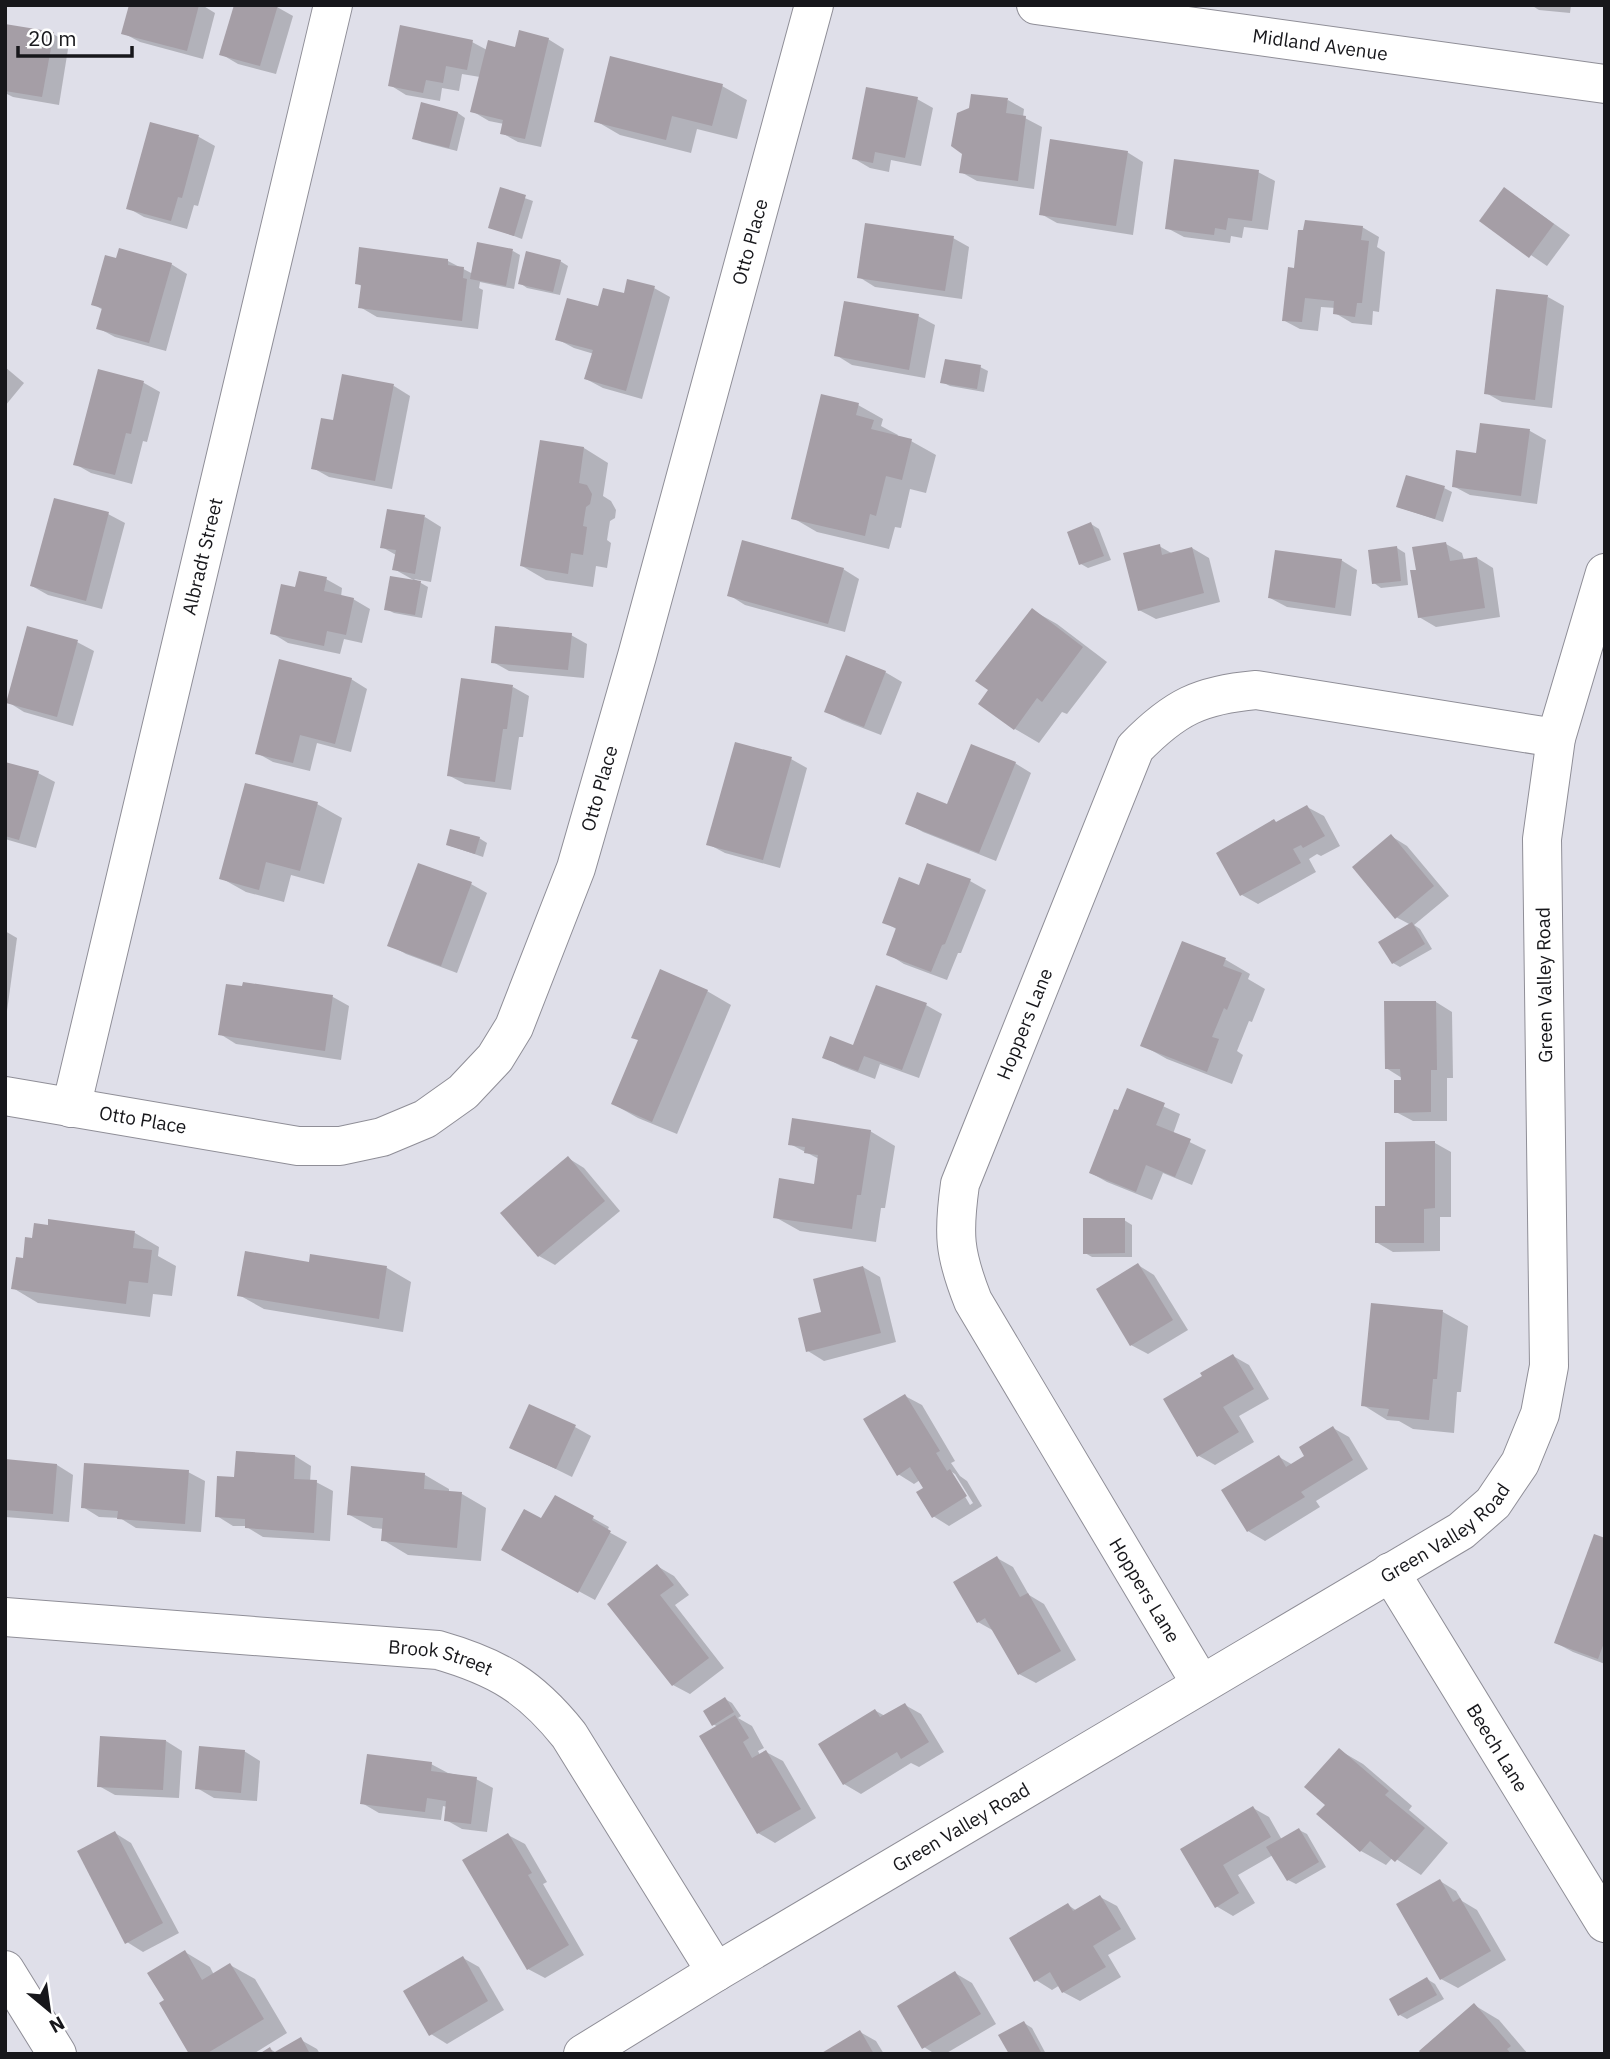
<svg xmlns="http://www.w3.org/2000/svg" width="1610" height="2059" font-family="'IBM Plex Sans',sans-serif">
<rect width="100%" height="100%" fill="#dfdfe9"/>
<g fill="#0003" fill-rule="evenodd">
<polygon points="131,5 202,5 215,13 203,59 140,42 123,33"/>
<polygon points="1531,5 1571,5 1570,13 1539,10"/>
<polygon points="277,7 293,16 276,74 238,64 221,54"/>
<polygon points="5,26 53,34 69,43 59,105 13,97 5,93"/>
<polygon points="548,39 564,49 541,147 518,142 502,133 504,124 489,121 472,111 480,77 462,74 459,91 442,88 440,101 406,95 390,85 472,42 487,50 517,49"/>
<polygon points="722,86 747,100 737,139 697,129 691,153 620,135 596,121"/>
<polygon points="917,99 933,108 921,166 891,160 889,172 870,168 853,158"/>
<polygon points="1008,100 1024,109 1023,117 1042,127 1034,189 977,181 961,172"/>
<polygon points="422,104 458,113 465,118 457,151 422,142 414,138"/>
<polygon points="151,124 199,137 215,146 198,206 194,205 187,229 144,217 128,208"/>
<polygon points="1127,152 1143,162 1133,235 1057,223 1041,214"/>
<polygon points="1258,172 1275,181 1268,230 1244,227 1242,238 1231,236 1230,243 1184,237 1167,228"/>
<polygon points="1505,189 1570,235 1547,266 1481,221"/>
<polygon points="502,190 533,201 522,239 490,227"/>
<polygon points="1362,227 1379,237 1377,247 1385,252 1379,312 1373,311 1372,325 1352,323 1335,313 1336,308 1321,307 1318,331 1300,329 1283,320 1295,269"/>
<polygon points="953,238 969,247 962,299 875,287 859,277"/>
<polygon points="513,251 520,255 514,289 480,282 479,288 483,290 478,329 377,317 360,307 363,287 357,283 448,261 473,274"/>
<polygon points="117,260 171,264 187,274 166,351 115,337 98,328 103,310 93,304"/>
<polygon points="560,261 568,266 560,295 527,288 520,283"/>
<polygon points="654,288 670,297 642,399 603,388 586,379 594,354 574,348 557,339 599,308 625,295"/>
<polygon points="1548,297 1564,306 1552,408 1502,402 1486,393"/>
<polygon points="918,316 935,325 925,378 852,365 836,355"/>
<polygon points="5,367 24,383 5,406"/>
<polygon points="980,367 988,371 984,392 950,386 942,382"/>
<polygon points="99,372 144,383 160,392 147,442 143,441 132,484 91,473 75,464"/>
<polygon points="394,386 410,396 392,489 329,477 313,468 335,422"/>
<polygon points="858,405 883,419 881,426 898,435 897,437 911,441 936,455 926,493 910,489 901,528 895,527 889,549 817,532 793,518"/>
<polygon points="1482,425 1530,431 1546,440 1537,504 1470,495 1453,486 1477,455"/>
<polygon points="541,442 584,448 608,463 603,496 611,501 616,510 615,518 610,521 607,540 611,543 607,568 596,566 593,587 546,580 522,566"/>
<polygon points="1444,488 1452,492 1443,522 1398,507"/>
<polygon points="108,514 125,523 102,609 48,595 32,586"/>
<polygon points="425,517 441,527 431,582 414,579 428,587 422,618 394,613 386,609 417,582 394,569 396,555 382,547"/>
<polygon points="1091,524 1099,529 1111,560 1088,568 1081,564"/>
<polygon points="1446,544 1462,553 1464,560 1477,558 1493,568 1500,617 1436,627 1419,617 1418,571"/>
<polygon points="1159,546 1173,554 1192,548 1209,558 1220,602 1156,619 1139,610"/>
<polygon points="1397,548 1405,553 1408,585 1381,588 1374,583"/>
<polygon points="1341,560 1357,570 1351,616 1287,607 1270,598"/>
<polygon points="843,569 859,579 845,632 745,605 729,595"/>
<polygon points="326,579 342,588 341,597 353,599 370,609 362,643 344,639 340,654 288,643 272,633 297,589"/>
<polygon points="1032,610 1057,624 1107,662 1067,714 1062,712 1039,743 1015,729 991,690"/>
<polygon points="571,635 587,644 584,678 509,671 493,662"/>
<polygon points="77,642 94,651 73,726 24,712 8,702"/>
<polygon points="885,672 902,682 881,735 842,720 826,711"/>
<polygon points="351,679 367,689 351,752 317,743 310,771 273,762 257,753"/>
<polygon points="513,687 529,696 523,737 519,737 511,790 465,784 448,775"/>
<polygon points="791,759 807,768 780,868 725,853 708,844"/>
<polygon points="1015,763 1031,773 996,861 923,832 907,823 948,806"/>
<polygon points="5,764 38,773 55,782 36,848 5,839"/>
<polygon points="317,804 342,818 324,884 291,875 284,902 246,892 221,878"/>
<polygon points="1307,807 1324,816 1340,846 1321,856 1317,854 1309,859 1316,872 1258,904 1242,895 1278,823"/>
<polygon points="1391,836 1407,846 1449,896 1414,925 1420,929 1432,949 1400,967 1393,963 1411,925 1396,917"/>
<polygon points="479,838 487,843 483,857 448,845"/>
<polygon points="970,881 986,890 961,953 958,953 947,980 904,964 888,954 898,930 884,922 920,887"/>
<polygon points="471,884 487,893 457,973 406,954 390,945"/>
<polygon points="5,931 17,938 7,1011 5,1010"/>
<polygon points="1183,943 1226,960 1250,974 1248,979 1265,989 1252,1022 1249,1021 1237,1051 1243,1055 1232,1084 1167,1059 1142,1045"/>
<polygon points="707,991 731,1005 677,1134 638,1118 613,1104"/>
<polygon points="333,997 349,1006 341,1060 236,1044 220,1034"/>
<polygon points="1436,1002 1452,1012 1453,1078 1447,1078 1447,1121 1413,1121 1396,1112 1402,1078 1386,1068"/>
<polygon points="926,1005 942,1014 919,1078 880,1064 875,1079 841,1066 824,1057 854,1047"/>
<polygon points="1128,1090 1180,1114 1173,1134 1206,1150 1192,1185 1163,1173 1152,1200 1107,1182 1091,1173"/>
<polygon points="870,1131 895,1146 885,1208 881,1208 876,1242 800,1231 775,1217 815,1186 819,1159 790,1144"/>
<polygon points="1435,1143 1451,1152 1451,1217 1440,1217 1440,1251 1393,1252 1376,1242"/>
<polygon points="568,1158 584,1168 620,1211 555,1265 539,1256"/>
<polygon points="1124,1220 1132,1225 1132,1257 1092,1257 1085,1253"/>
<polygon points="135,1233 159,1247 158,1256 176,1266 172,1296 153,1294 150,1317 38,1303 13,1288 24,1260"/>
<polygon points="312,1256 387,1268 411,1282 403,1332 264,1309 239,1295 311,1264"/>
<polygon points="1138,1265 1154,1275 1188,1330 1148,1354 1131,1345"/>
<polygon points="863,1267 880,1277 896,1342 824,1361 808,1351 823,1313"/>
<polygon points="1373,1305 1443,1312 1468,1326 1461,1392 1457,1392 1454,1433 1413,1429 1399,1421 1387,1420 1363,1405"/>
<polygon points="1233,1356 1249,1365 1269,1399 1239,1416 1254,1442 1215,1465 1199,1456 1205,1376"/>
<path d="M905 1396 922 1405 955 1461 951 1463 960 1476 967 1481 982 1506 949 1526 933 1516 925 1489 920 1480 914 1484 898 1474ZM950 1471 955 1474 973 1503 970 1505Z"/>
<polygon points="575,1427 591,1436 572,1477 511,1447"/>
<polygon points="1333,1428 1349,1437 1368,1469 1316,1501 1320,1507 1265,1541 1248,1531 1279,1457 1293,1465 1307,1456"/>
<polygon points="295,1456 311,1466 310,1482 316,1482 333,1491 330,1541 263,1537 245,1526 233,1526 217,1516 236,1479"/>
<polygon points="5,1461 57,1465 73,1475 69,1522 5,1517"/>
<polygon points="188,1472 205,1481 201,1532 136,1528 120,1518 99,1517 83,1507"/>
<polygon points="425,1475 449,1489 449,1493 462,1494 486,1508 481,1561 408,1555 383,1540 384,1529 373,1528 348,1514"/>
<polygon points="555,1497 609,1527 607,1531 627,1542 595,1600 503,1550 542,1520"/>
<polygon points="1605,1540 1605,1664 1573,1652 1556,1643"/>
<polygon points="997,1558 1013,1567 1029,1595 1044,1604 1076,1660 1036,1683 1019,1674 994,1631 978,1622"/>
<polygon points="657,1566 674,1576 689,1595 675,1605 724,1668 690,1694 673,1685 610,1604"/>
<polygon points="725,1699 732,1703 741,1716 738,1718 752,1726 764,1748 758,1751 760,1755 766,1752 783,1761 816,1818 775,1843 758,1833 718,1727 713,1724"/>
<polygon points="905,1705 921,1714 944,1752 919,1767 911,1763 861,1794 844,1784 876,1711 885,1716"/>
<polygon points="166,1741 182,1751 179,1798 115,1795 99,1786"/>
<polygon points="1339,1750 1363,1764 1412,1806 1409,1810 1448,1843 1421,1875 1393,1857 1386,1865 1361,1851 1319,1814 1327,1805"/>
<polygon points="244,1751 260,1761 257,1801 214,1798 197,1788"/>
<polygon points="431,1764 448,1773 476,1779 493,1788 487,1832 462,1829 446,1820 447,1807 443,1806 441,1820 379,1813 362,1803"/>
<polygon points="1253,1808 1269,1817 1282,1840 1299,1830 1307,1834 1326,1867 1296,1884 1288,1880 1273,1855 1238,1875 1255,1903 1233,1916 1216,1906 1182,1849"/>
<polygon points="115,1833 131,1843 179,1933 143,1952 127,1942"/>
<polygon points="508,1835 525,1844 547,1882 543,1884 584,1955 545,1978 528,1969"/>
<polygon points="1440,1881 1456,1891 1462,1901 1477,1910 1506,1960 1458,1988 1441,1979"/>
<polygon points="1100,1897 1117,1906 1136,1939 1108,1955 1121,1977 1080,2001 1063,1992 1060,1985 1052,1990 1036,1980 1068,1905 1077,1911"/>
<polygon points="185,1952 210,1967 214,1975 230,1965 255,1979 287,2033 253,2054 191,2054 166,2001"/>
<polygon points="463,1958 479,1967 504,2010 447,2044 431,2034"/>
<polygon points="955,1973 972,1983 996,2024 945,2054 935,2054 924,2047"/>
<polygon points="1427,1979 1435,1984 1444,1999 1407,2019 1400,2015"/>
<polygon points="1474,2005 1499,2020 1528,2054 1424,2054"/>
<polygon points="1024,2023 1032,2028 1046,2054 1011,2054"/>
<polygon points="860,2032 876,2041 884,2054 823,2054"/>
<polygon points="301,2040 317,2049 320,2054 262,2054 270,2049 277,2053"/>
</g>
<g fill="#a59ea6">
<polygon points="129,5 199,5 187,51 121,34"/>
<polygon points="234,5 278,5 260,66 219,55"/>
<polygon points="5,24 54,32 42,97 5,91"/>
<polygon points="400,25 473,40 467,70 446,66 443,83 426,80 423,93 388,86"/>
<polygon points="519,30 549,38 525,139 500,134 503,120 470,112 488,40 515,47"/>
<polygon points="610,56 723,84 712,126 672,116 666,140 594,122"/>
<polygon points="866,87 918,97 905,158 875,152 873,163 852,159"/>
<polygon points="971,94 1008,98 1006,113 1026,116 1018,181 959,173 962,154 951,146 957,113 969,108"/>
<polygon points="421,102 458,112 449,148 412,139"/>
<polygon points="150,122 199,135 182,198 178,197 171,221 126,209"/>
<polygon points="1050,139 1128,151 1116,226 1039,215"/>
<polygon points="1174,159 1259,170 1252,221 1228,218 1226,230 1215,228 1214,235 1165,229"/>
<polygon points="500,187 526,195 514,236 488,228"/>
<polygon points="1504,187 1554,224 1529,258 1479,221"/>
<polygon points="1305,220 1363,226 1361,240 1369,241 1362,303 1357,303 1355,317 1333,314 1334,301 1305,298 1302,322 1282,321 1288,267 1294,268 1298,230 1303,230"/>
<polygon points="865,223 954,236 945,291 857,278"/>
<polygon points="477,242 513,249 506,286 470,279"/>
<polygon points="359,247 448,259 448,265 464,267 463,278 467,279 462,321 358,308 361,285 355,284"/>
<polygon points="119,248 172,263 149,343 96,329 102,308 91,305 105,255 116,258"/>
<polygon points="526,251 561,260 553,292 518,284"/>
<polygon points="627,279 655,286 626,391 584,379 593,350 555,340 567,298 598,306 603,288 624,293"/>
<polygon points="1496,289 1548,295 1535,400 1484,394"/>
<polygon points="844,301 919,314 909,370 834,356"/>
<polygon points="945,359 981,365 977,389 940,383"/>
<polygon points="98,369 144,381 131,434 126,433 115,475 73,465"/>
<polygon points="342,374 394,384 375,481 311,469 321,418 333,420"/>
<polygon points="821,394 859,403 856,415 874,420 871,429 912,439 902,480 886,476 876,516 870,514 865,536 791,519"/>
<polygon points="1480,423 1530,429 1521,496 1452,487 1456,450 1476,453"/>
<polygon points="540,440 584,447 579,483 587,485 592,494 590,504 586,507 583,526 587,527 583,555 571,553 568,574 520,566"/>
<polygon points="1406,475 1445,486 1435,519 1396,507"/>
<polygon points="54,498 109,512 86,601 30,586"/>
<polygon points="387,509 425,515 415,574 392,570 396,550 380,548"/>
<polygon points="1091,522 1104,556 1079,565 1067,532"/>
<polygon points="742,540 844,568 828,624 727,596"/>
<polygon points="1446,542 1450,561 1477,557 1485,608 1418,618 1410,570 1416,570 1412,547"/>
<polygon points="1160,544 1162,555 1192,547 1204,593 1138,611 1123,553"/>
<polygon points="1397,546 1401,581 1372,584 1368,550"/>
<polygon points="1275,550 1342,559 1335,608 1268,598"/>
<polygon points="299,571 327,577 324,591 354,598 346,635 327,631 324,646 270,634 281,584 295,587"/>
<polygon points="390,576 421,581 415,615 384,610"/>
<polygon points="1032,608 1083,647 1042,702 1037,698 1014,730 978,704 988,690 975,681"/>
<polygon points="27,626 78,640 57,717 6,703"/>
<polygon points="495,626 572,633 568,670 491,663"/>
<polygon points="846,655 886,671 864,727 824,712"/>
<polygon points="279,659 352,678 335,744 300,735 293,763 255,754"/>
<polygon points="461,678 513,685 507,729 503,729 495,782 447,776"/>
<polygon points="735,742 792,757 763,860 706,845"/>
<polygon points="971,744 1016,762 979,853 905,824 917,792 947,804"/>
<polygon points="5,762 39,771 19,840 5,836"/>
<polygon points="245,783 318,802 300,871 266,862 259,890 219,879"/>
<polygon points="1307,805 1325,836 1303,848 1301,845 1293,849 1301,863 1240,896 1216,853 1274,819 1276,822"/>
<polygon points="450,829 480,837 475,854 446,845"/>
<polygon points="1391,834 1434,886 1395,919 1352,867"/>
<polygon points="418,863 472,882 441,966 387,946"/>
<polygon points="927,863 971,879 945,944 942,945 931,972 886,955 896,928 882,923 899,877 919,885"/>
<polygon points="1412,922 1425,944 1392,964 1378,942"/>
<polygon points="1182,941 1226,958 1223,966 1242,973 1227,1010 1224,1008 1212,1037 1219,1039 1207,1072 1140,1046"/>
<polygon points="660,969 708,990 652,1122 611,1104 638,1040 631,1038"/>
<polygon points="243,982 333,995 325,1051 218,1035 226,984 242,986"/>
<polygon points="876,985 927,1003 902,1070 864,1056 858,1071 822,1058 830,1036 853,1045"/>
<polygon points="1384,1001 1436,1001 1437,1070 1431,1070 1431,1112 1394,1113 1394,1080 1401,1080 1400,1069 1385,1069"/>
<polygon points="1127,1088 1165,1103 1156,1125 1191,1139 1175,1177 1146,1165 1136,1192 1089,1173 1114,1109 1118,1110"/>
<polygon points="792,1118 871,1130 861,1195 857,1195 852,1229 773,1218 779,1178 814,1184 818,1155 804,1153 805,1147 788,1145"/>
<polygon points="1435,1141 1435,1208 1424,1209 1424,1243 1375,1243 1375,1206 1385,1206 1385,1142"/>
<polygon points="568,1156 605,1201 538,1257 500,1213"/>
<polygon points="1083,1218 1125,1218 1125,1253 1083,1254"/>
<polygon points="48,1219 135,1231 133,1248 152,1250 148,1283 129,1281 126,1304 11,1289 16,1257 23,1258 25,1237 32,1238 34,1223 48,1225"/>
<polygon points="245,1251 309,1262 310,1254 387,1266 379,1319 237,1296"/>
<polygon points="1138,1263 1173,1320 1130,1346 1096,1289"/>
<polygon points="863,1266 881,1333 806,1352 798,1318 821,1312 813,1279"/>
<polygon points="1371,1303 1443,1310 1437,1379 1433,1379 1429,1420 1387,1416 1389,1409 1361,1406"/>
<polygon points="1233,1354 1254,1389 1223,1407 1239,1432 1197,1457 1163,1399 1202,1376 1200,1373"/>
<polygon points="905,1394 940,1451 936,1453 947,1471 950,1469 967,1496 932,1518 916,1492 923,1488 910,1467 897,1476 863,1419"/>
<polygon points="529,1404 576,1425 556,1469 509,1448"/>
<polygon points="1333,1426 1353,1460 1301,1492 1305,1497 1247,1532 1221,1490 1279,1455 1286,1467 1304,1456 1299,1447"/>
<polygon points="236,1451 295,1455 294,1479 317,1480 314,1533 245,1528 245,1519 215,1517 217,1476 234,1477"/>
<polygon points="5,1459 57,1464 53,1514 5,1510"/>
<polygon points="84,1463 189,1470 185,1524 117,1519 118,1511 81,1508"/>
<polygon points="351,1466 425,1473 424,1489 462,1492 457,1548 381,1541 383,1518 347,1515"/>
<polygon points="555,1495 594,1516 592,1520 611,1531 578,1593 501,1550 524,1509 541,1518"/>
<polygon points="1594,1534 1605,1538 1605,1640 1598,1659 1554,1643"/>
<polygon points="997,1556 1020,1597 1028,1593 1061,1651 1018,1675 985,1618 977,1623 953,1582"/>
<polygon points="657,1564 674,1585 660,1595 709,1658 672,1686 607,1604"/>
<polygon points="725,1697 734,1712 712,1726 703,1711"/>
<polygon points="905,1703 929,1742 901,1759 897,1752 843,1785 818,1744 875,1709 880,1717"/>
<polygon points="735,1715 749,1738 743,1742 752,1758 766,1750 801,1809 757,1834 699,1736"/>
<polygon points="100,1736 166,1740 163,1790 97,1787"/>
<polygon points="199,1746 245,1750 241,1793 195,1789"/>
<polygon points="1339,1748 1389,1791 1385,1795 1425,1828 1395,1862 1370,1841 1360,1852 1316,1814 1325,1805 1304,1787"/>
<polygon points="367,1754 432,1762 431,1771 477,1777 471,1824 444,1821 446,1801 427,1798 425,1812 360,1804"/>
<polygon points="1253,1806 1271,1837 1223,1865 1239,1893 1215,1908 1180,1849"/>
<polygon points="1299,1828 1319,1862 1287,1881 1266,1847"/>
<polygon points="115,1831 163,1923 125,1944 77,1851"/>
<polygon points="508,1833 532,1873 528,1875 569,1945 527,1970 462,1860"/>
<polygon points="1440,1879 1453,1902 1460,1898 1491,1951 1440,1980 1396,1904"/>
<polygon points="1100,1895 1121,1929 1093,1946 1106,1967 1062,1993 1050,1972 1034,1982 1009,1938 1068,1903 1073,1911"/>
<polygon points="185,1950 202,1980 230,1963 264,2019 206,2054 189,2054 159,2003 164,2000 147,1973"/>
<polygon points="463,1956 488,2001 429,2036 403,1991"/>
<polygon points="955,1971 981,2014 922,2049 897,2006"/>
<polygon points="1427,1977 1437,1995 1398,2016 1389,1999"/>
<polygon points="1474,2003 1511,2046 1507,2049 1511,2054 1421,2054 1419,2051"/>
<polygon points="1024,2021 1042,2054 1009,2054 998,2035"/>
<polygon points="860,2030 874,2054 820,2054"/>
<polygon points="301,2037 310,2054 259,2054 270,2047 273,2053"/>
</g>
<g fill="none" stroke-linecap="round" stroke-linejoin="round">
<g stroke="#8f8e97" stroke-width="40">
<g id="minor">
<path id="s1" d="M1036 5 1605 84"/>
<path id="s2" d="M5 1096 298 1146H340L382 1137 425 1119 463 1092 495 1058 514 1027 576 868 637 656 814 5"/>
<path id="s3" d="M71 1108 333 5"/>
<path id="s4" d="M1390 1572 1605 1923"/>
<path id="s5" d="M5 1617 438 1650C497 1667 530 1686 569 1735L716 1972"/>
<path id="s6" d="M1201 1684 973 1301C954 1253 953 1234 960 1184L1135 748C1175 707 1200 695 1256 690L1556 738"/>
<polyline points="5,1970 57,2054"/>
<path id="s7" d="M583 2054 716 1972 1461 1531 1493 1503 1520 1463 1540 1414 1549 1366 1542 839 1556 738 1605 573"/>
</g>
</g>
<use href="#minor" stroke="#fff" stroke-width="38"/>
</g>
<g text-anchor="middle" stroke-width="6" stroke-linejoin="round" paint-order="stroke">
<g font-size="19" fill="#17171b" stroke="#fff">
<text dy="7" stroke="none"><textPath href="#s1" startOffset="287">Midland Avenue</textPath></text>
<text dy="7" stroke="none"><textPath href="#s2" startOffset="1379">Otto Place</textPath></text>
<text dy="7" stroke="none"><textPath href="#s3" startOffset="567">Albradt Street</textPath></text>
<text dy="7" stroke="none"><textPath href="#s2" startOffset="812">Otto Place</textPath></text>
<text transform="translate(1544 985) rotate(-91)" y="7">Green Valley Road</text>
<text dy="7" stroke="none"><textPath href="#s6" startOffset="738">Hoppers Lane</textPath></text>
<text dy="7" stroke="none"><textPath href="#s2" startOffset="140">Otto Place</textPath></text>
<text dy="7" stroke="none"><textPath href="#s7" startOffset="1008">Green Valley Road</textPath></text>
<text transform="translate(1145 1590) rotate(59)" y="7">Hoppers Lane</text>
<text dy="7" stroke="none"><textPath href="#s5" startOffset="438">Brook Street</textPath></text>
<text dy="7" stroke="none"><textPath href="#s4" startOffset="206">Beech Lane</textPath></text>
<text dy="7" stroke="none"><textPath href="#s7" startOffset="441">Green Valley Road</textPath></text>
</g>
</g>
<rect width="1610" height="2059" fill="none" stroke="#17171b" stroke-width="14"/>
<g transform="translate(49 2010) rotate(151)" stroke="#ffffff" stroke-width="5" paint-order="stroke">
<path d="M0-5L12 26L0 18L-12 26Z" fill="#17171b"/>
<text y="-10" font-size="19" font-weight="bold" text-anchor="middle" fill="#17171b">N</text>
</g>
<path d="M18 46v10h114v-10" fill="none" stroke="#17171b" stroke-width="3.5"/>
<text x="28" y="46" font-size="21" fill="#17171b" stroke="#ffffff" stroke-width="5" paint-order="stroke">20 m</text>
</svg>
